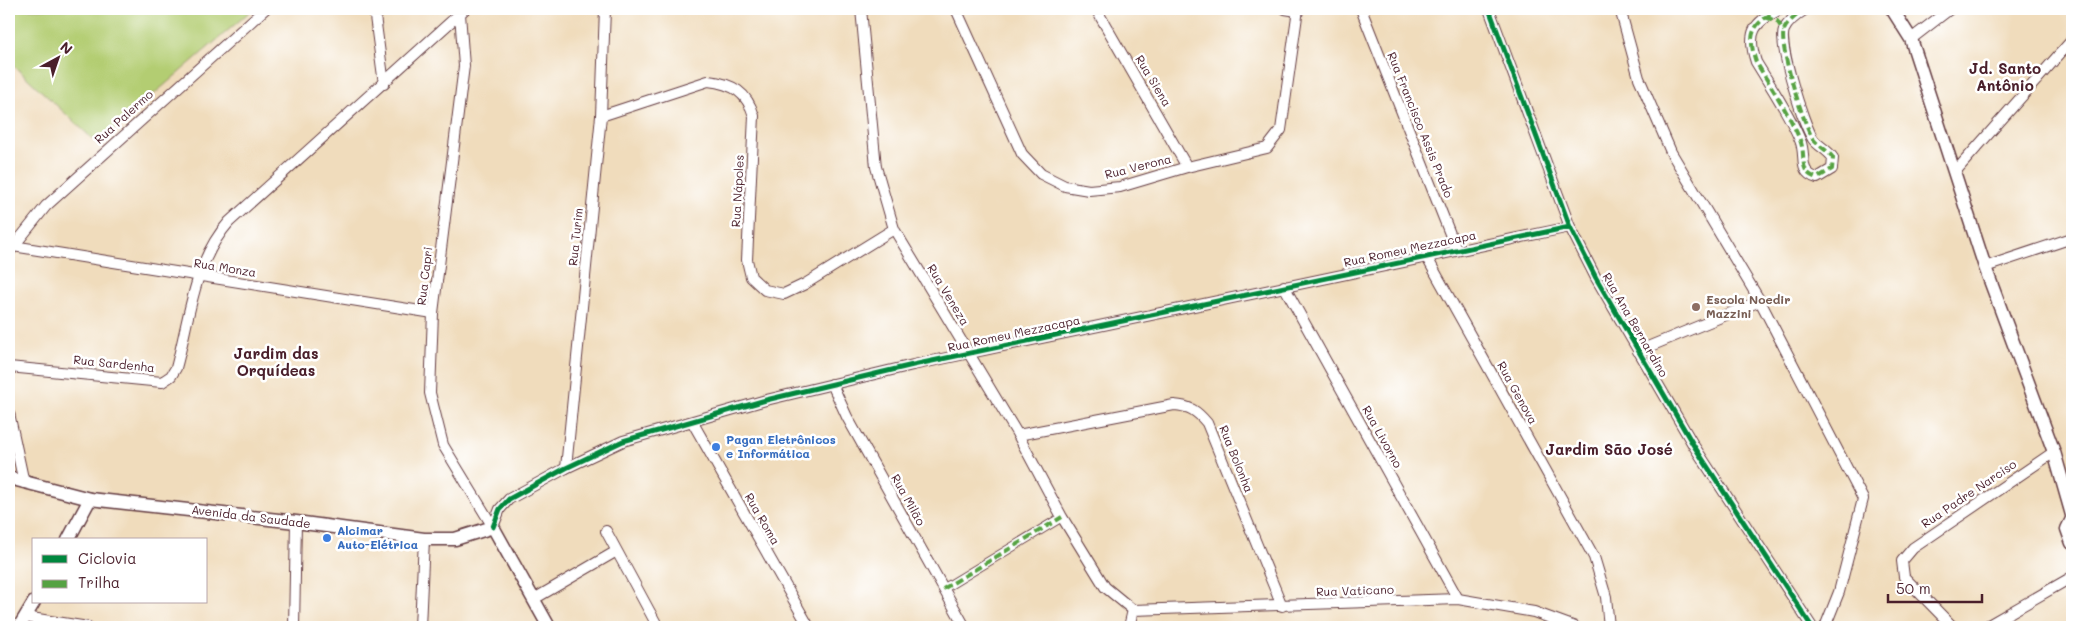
<svg xmlns="http://www.w3.org/2000/svg" width="2081" height="636" font-family="Mali,sans-serif">
<rect width="100%" height="100%" fill="#fff"/>
<filter id="ink" filterUnits="userSpaceOnUse"><feTurbulence type="fractalNoise" baseFrequency=".02" numOctaves="2"/><feDisplacementMap in="SourceGraphic" scale="10" xChannelSelector="R" yChannelSelector="G"/><feConvolveMatrix kernelMatrix="1 2 1 2 8 2 1 2 1" color-interpolation-filters="sRGB"/></filter>
<filter id="wash" filterUnits="userSpaceOnUse"><feTurbulence type="fractalNoise" baseFrequency=".0096" numOctaves="4" result="noise"/><feDisplacementMap in="SourceGraphic" scale="20" xChannelSelector="R" yChannelSelector="G"/><feGaussianBlur stdDeviation="1.12" result="paint"/><feColorMatrix in="noise" values="0 0 0 0 0 0 0 0 0 0 0 0 0 0 0 0 0 1.4 0 .05"/><feComposite in="paint" operator="in"/></filter>
<g filter="url(#wash)">
<rect width="100%" height="100%" fill="#f0dcbc"/>
<polygon fill="#b3cd72" stroke="#7e764e" points="9,9 253,9 97,143 9,61"/>
</g>
<g filter="url(#ink)">
<g fill="none" stroke-linecap="round" stroke-linejoin="round">
<g stroke="#633b41" stroke-width="10">
<polyline id="pedestrian" points="943,589 1062,517"/>
</g>
<g stroke="#633b41" stroke-width="12">
<g id="minor">
<polyline points="374,9 384,84"/>
<polyline points="861,9 876,167 894,229 1018,435 1062,517 1105,587 1133,610"/>
<polyline points="956,9 1022,154 1041,174 1065,186 1089,190 1120,187 1187,167 1267,148 1281,130 1298,9"/>
<polyline points="1096,9 1187,167"/>
<polyline points="1285,9 1297,11"/>
<polyline points="1361,9 1456,249"/>
<polyline points="1489,9 1570,227 1596,278 1694,446 1812,627"/>
<polyline points="1620,9 1639,78 1671,152 1760,301 1863,499 1839,592 1825,627"/>
<path d="M1781 9C1754 22 1746 32 1756 62 1771 87 1789 113 1800 140 1807 156 1797 172 1817 178L1832 169 1833 158C1828 150 1818 146 1813 139 1804 125 1778 45 1784 30 1788 21 1798 14 1806 9"/>
<polyline points="460,14 464,66 433,313 430,393 443,445 493,527"/>
<polyline points="1911,39 1950,9"/>
<path d="M601 116 708 81C733 84 747 92 754 116L747 260 751 277 765 290 784 294 805 284 894 229"/>
<polyline points="1954,173 2072,40"/>
<polyline points="13,246 433,313"/>
<polyline points="9,252 46,206 265,9"/>
<polyline points="1426,256 1594,557 1606,597 1609,627"/>
<polyline points="1985,267 2072,238"/>
<polyline points="1284,286 1458,599"/>
<polyline points="1638,351 1760,301"/>
<path d="M9 367 162 382 171 376 176 368C190 317 193 263 229 222L465 9"/>
<polyline points="832,384 847,417 965,627"/>
<polyline points="9,413 24,483"/>
<polyline points="693,423 809,627"/>
<path d="M1018 435 1174 405C1190 406 1197 411 1207 423L1282 606"/>
<polyline points="566,468 601,116 605,9"/>
<polyline points="493,527 500,509 509,499 566,468 623,441 766,400 913,365 1570,227"/>
<polyline points="606,531 658,627"/>
<polyline points="534,599 615,552"/>
<polyline points="1133,610 1458,599 1534,612 1575,627"/>
<polyline points="25,617 88,627"/>
<polyline points="294,627 296,522"/>
<polyline points="420,627 424,539"/>
<polyline points="1129,627 1133,610"/>
<polyline points="1953,627 1904,577 1902,561 1913,548 2054,452"/>
<polyline points="1985,627 2072,577"/>
</g>
</g>
<g stroke="#633b41" stroke-width="15">
<g id="tertiary">
<polyline points="1892,9 1911,39 1985,267 2054,452 2072,515"/>
<polyline points="9,478 90,499 296,522 424,539 455,539 493,527 549,627"/>
<polyline points="2072,519 2067,529 2072,543"/>
<polyline points="68,540 90,499"/>
<polyline points="19,627 34,602"/>
</g>
</g>
<use href="#pedestrian" stroke="#fff" stroke-width="8"/>
<use href="#minor" stroke="#fff" stroke-width="10"/>
<use href="#tertiary" stroke="#fff" stroke-width="12"/>
<g stroke="#56a243" stroke-width="4" stroke-dasharray="8 4" stroke-linecap="butt">
<path d="M1781 9C1754 22 1746 32 1756 62 1771 87 1789 113 1800 140 1807 156 1797 172 1817 178L1832 169 1833 158C1828 150 1818 146 1813 139 1804 125 1778 45 1784 30 1788 21 1798 14 1806 9"/>
<polyline points="1765,17 1777,21 1784,31"/>
<polyline points="943,589 1062,517"/>
</g>
<g stroke="#fff" stroke-width="8">
<g id="cycleway">
<polyline points="1489,9 1570,227 1596,278 1694,446 1812,627"/>
<polyline points="493,527 500,509 509,499 566,468 623,441 766,400 913,365 1570,227"/>
</g>
</g>
<use href="#cycleway" stroke="#00873e" stroke-width="5"/>
</g>
</g>
<circle fill="#8d6e63" stroke="#fff" stroke-width="2" cx="1696" cy="307" r="5"/>
<g fill="#3f7fe0" stroke="#fff" stroke-width="2">
<circle cx="716" cy="447" r="5"/>
<circle cx="327" cy="538" r="5"/>
</g>
<g text-anchor="middle" stroke-width="5" stroke-linejoin="round" paint-order="stroke">
<g font-size="12" fill="#4a1f2b" stroke="#fff">
<text transform="translate(1153 81) rotate(59)" y="4">Rua Siena</text>
<text transform="translate(124 117) rotate(-42)" y="4">Rua Palermo</text>
<text transform="translate(1420 125) rotate(68)" y="4">Rua Francisco Assis Prado</text>
<text transform="translate(1138 167) rotate(-14)" y="4">Rua Verona</text>
<text transform="translate(738 191) rotate(-87)" y="4">Rua Nápoles</text>
<text transform="translate(576 237) rotate(-84)" y="4">Rua Turim</text>
<text transform="translate(1410 249) rotate(-12)" y="4">Rua Romeu Mezzacapa</text>
<text transform="translate(225 268) rotate(9)" y="4">Rua Monza</text>
<text transform="translate(425 276) rotate(-83)" y="4">Rua Capri</text>
<text transform="translate(948 295) rotate(59)" y="4">Rua Veneza</text>
<text transform="translate(1635 325) rotate(60)" y="4">Rua Ana Bernardino</text>
<text transform="translate(1014 334) rotate(-12)" y="4">Rua Romeu Mezzacapa</text>
<text transform="translate(114 364) rotate(6)" y="4">Rua Sardenha</text>
<text transform="translate(1517 393) rotate(61)" y="4">Rua Genova</text>
<text transform="translate(1382 437) rotate(61)" y="4">Rua Livorno</text>
<text transform="translate(1236 459) rotate(68)" y="4">Rua Bolonha</text>
<text transform="translate(1969 494) rotate(-34)" y="4">Rua Padre Narciso</text>
<text transform="translate(908 500) rotate(61)" y="4">Rua Milão</text>
<text transform="translate(251 517) rotate(7)" y="4">Avenida da Saudade</text>
<text transform="translate(762 519) rotate(60)" y="4">Rua Roma</text>
<text transform="translate(1355 591) rotate(-2)" y="4">Rua Vaticano</text>
</g>
<g font-size="12" font-weight="bold" fill="#785e54" stroke="#fff" text-anchor="start">
<text x="1706" y="304">Escola Noedir<tspan x="1706" dy="14">Mazzini</tspan></text>
</g>
<g font-size="12" font-weight="bold" fill="#366cbe" stroke="#fff" text-anchor="start">
<text x="726" y="444">Pagan Eletrônicos<tspan x="726" dy="14">e Informática</tspan></text>
<text x="337" y="535">Alcimar<tspan x="337" dy="14">Auto-Elétrica</tspan></text>
</g>
<g font-size="15" font-weight="bold" fill="#4a1f2b" stroke="#fff">
<text x="2005" y="74">Jd. Santo<tspan x="2005" dy="17">Antônio</tspan></text>
<text x="276" y="359">Jardim das<tspan x="276" dy="17">Orquídeas</tspan></text>
<text x="1609" y="455">Jardim São José</text>
</g>
</g>
<rect width="2081" height="636" fill="none" stroke="#fff" stroke-width="30"/>
<rect x="32" y="538" width="175" height="65" fill="#ffffff" stroke="#b7a5aa"/>
<rect x="42" y="555" width="25" height="8" fill="#00873e" stroke="#b7a5aa"/>
<text x="78" y="564" font-size="15" fill="#4a1f2b">Ciclovia</text>
<rect x="42" y="580" width="25" height="8" fill="#56a243" stroke="#b7a5aa"/>
<text x="78" y="588" font-size="15" fill="#4a1f2b">Trilha</text>
<g transform="translate(58 58) rotate(40)" stroke="#ffffff" stroke-width="4" paint-order="stroke">
<path d="M0-4L9 19L0 12L-9 19Z" fill="#4a1f2b"/>
<text y="-8" font-size="14" font-weight="bold" text-anchor="middle" fill="#4a1f2b">N</text>
</g>
<path d="M1888 594v8h94v-8" fill="none" stroke="#4a1f2b" stroke-width="2.5"/>
<text x="1896" y="594" font-size="15" fill="#4a1f2b" stroke="#ffffff" stroke-width="4" paint-order="stroke">50 m</text>
</svg>
